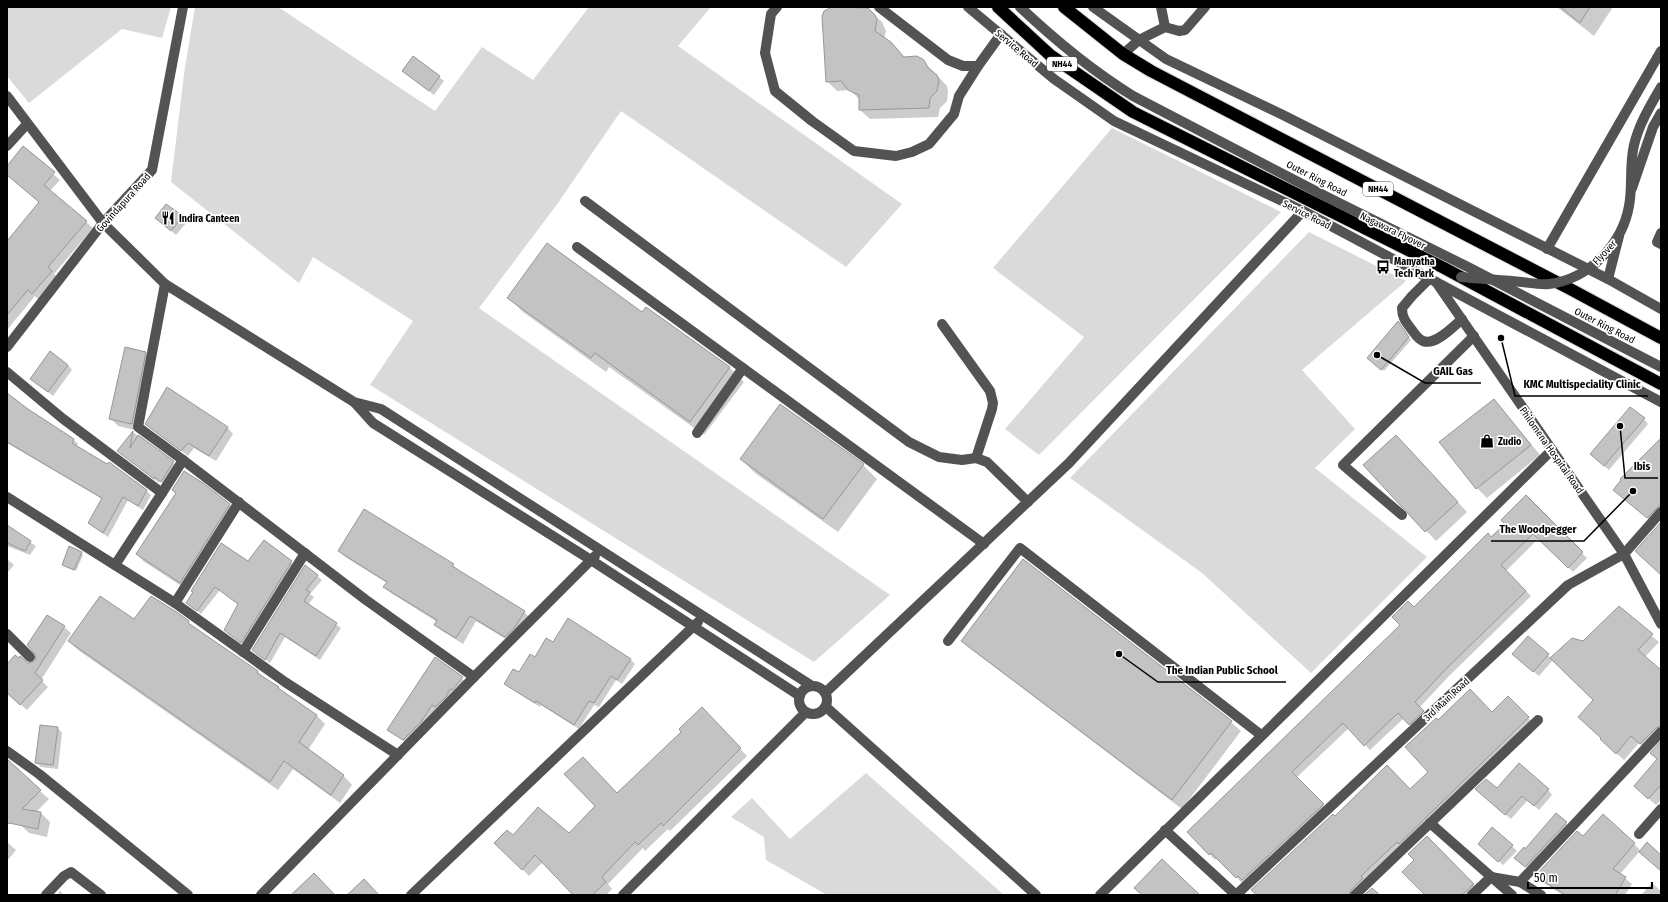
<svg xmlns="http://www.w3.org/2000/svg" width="1668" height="902" font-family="'Fira Sans Condensed',sans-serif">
<rect width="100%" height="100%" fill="#fff"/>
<g fill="#dadada">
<polygon points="7,7 171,7 162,38 122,29 29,103 7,76"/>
<polygon points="195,7 278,7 435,111 482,47 533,80 589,7 711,7 678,46 902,204 846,267 621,111 558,203 479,308 890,595 814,662 370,385 413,321 313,257 299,283 171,182 184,74"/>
<polygon points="1112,128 1281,212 1039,455 1005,429 1084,337 993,268"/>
<polygon points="1309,232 1406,281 1302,370 1355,429 1315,468 1427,557 1311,673 1202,573 1070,478"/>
<polygon points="866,773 1004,895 827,895 766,860 764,837 731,817 752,798 790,839"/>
</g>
<g fill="#0003">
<polygon points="834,7 862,7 871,12 882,22 886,31 884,39 905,58 921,59 931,69 947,86 948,92 947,101 940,108 938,117 870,119 860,110 859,99 850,90 837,91 827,81 825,12"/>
<polygon points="1557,7 1613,7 1594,36"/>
<polygon points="408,75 439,77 444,81 434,95"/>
<polygon points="23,148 60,180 50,191 93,228 54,274 58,278 39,300 35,296 7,330 7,242 40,203 7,175 7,167"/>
<polygon points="182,217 187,222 176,235 156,218"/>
<polygon points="509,298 643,313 646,308 730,368 744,382 704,435 609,367 606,372 523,312"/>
<polygon points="1400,325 1411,340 1384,371 1368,357"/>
<polygon points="145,353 152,360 139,431 118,426 111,419"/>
<polygon points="68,365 72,370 53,396 36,383"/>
<polygon points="1494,400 1503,410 1540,455 1487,498 1477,488"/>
<polygon points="7,403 27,410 74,440 78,444 76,447 108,466 110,463 147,491 151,495 143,510 128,500 108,537 94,527 89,523 102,499 7,443"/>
<polygon points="1644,419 1648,424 1609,470 1596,459"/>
<polygon points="146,424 227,427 233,434 216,461 194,448 188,456"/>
<polygon points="133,432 178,467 166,486 160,481 159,483 119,451"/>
<polygon points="1661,440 1661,518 1655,524 1614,490"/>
<polygon points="1406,446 1467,512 1436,541 1365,465"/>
<polygon points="741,459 863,465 877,479 838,532 755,473"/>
<polygon points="173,490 229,505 236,511 186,589 143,561 137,554 177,494"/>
<polygon points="1526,497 1587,558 1573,572 1539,538 1506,571 1531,596 1450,675 1419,708 1428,717 1415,729 1404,718 1370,750 1349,728 1296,778 1328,810 1242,883 1217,857 1215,860 1188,832 1401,625 1414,609 1506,525"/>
<polygon points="364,510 453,565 459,571 524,612 530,618 512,643 476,621 463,644 442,631 436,624 437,622 391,593 385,587 387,583 345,557 339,551"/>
<polygon points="7,526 36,546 30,555 7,546"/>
<polygon points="265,541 295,566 245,646 225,630 239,605 220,590 201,614 187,602 248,562"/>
<polygon points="81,553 83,555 76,571 63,565"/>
<polygon points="7,559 14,565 7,573"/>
<polygon points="317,576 322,580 310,594 314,597 308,605 341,628 320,660 285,637 270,663 253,650"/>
<polygon points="152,597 258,672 284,693 317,716 325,724 308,750 344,776 352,785 340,803 293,769 278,790 78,650 69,641 134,621"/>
<polygon points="1619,608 1659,642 1645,657 1661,671 1661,737 1648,751 1639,743 1624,760 1608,746 1602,738 1594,700 1553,660 1539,676 1518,659 1528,638 1551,658 1583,642"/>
<polygon points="64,627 71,633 41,680 48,687 27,710 7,693 7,665 28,664 36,662"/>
<polygon points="962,641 1231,722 1241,731 1182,809 972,650"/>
<polygon points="553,644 630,659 635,664 622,684 616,680 599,707 594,705 579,729 541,705 540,707 510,688 505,684"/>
<polygon points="435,659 467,683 408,744 389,730"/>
<polygon points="1508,697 1533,723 1352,895 1258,895 1335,817 1410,790 1430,772 1438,721 1492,713"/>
<polygon points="702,709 747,756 670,831 668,829 645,851 643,848 608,884 612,889 606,895 574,895 543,862 529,876 496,843 513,837 569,835 617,794 683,732"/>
<polygon points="58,728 62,733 58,769 41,767 36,762"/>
<polygon points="1661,743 1661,800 1656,805 1642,793 1658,759"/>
<polygon points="7,762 49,799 36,812 41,813 50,822 47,837 29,833 7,812"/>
<polygon points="1497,790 1548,790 1552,795 1539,810 1528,800 1511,819 1481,794"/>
<polygon points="1557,814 1570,827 1529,870 1525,866"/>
<polygon points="1427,837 1480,891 1476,895 1426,895 1415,860"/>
<polygon points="1583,838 1634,844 1641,851 1661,856 1661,870 1640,851 1620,874 1632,884 1625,895 1563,895 1542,882 1536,876"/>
<polygon points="7,842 16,850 7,861"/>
<polygon points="1512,846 1517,851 1503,865 1484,848"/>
<polygon points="1652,883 1661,891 1661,895 1641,895"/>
<polygon points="60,891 64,895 57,895"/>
</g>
<g fill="#c3c3c3" stroke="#979797">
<polygon points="832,7 868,8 875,15 877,20 875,31 891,42 904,57 917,56 924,60 928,68 937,75 939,81 937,91 930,98 929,108 859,110 859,95 848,90 841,81 826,82 822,16 824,11"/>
<polygon points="1560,7 1590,7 1580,23"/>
<polygon points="413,56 440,76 429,91 402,71"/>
<polygon points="23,146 55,172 44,185 87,221 48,267 52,271 32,294 28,290 7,315 7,241 39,202 7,175 7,166"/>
<polygon points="166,204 183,216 171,231 155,218"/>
<polygon points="547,243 642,312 646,307 730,367 690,422 595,353 591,358 507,298"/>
<polygon points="1398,321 1409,337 1381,370 1367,358"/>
<polygon points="125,347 146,352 132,424 109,419"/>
<polygon points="50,351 68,365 48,392 30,379"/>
<polygon points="167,387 228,427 209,456 188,443 181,451 145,424"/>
<polygon points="7,393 28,409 74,439 72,443 107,464 109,462 147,490 138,506 123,497 103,533 88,523 102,498 7,442"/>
<polygon points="1494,399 1531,445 1476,489 1439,442"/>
<polygon points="780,404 864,464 823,519 740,459"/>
<polygon points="1630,407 1645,418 1604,466 1590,454"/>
<polygon points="133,431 130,448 138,435 174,461 161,482 155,477 154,479 117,451"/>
<polygon points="1396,435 1458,502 1425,532 1363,465"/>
<polygon points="1661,438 1661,504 1647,518 1613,490 1621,480 1620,479"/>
<polygon points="184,471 203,483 230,504 180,583 136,554 176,493 172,490"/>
<polygon points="1526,495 1583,552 1568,568 1533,534 1501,565 1526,591 1445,670 1415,702 1424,711 1409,725 1398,713 1364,746 1343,723 1292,772 1324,804 1242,880 1238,876 1236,878 1211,853 1209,855 1187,832 1400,625 1392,617 1408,601 1414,607 1488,533 1491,537 1505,524 1501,520"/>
<polygon points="364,509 454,564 452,566 525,611 515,627 505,637 470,616 456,638 434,625 437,620 383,587 387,582 338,551"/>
<polygon points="1661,522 1661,575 1635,551"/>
<polygon points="7,525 31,541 25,551 7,543"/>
<polygon points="264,540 292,561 241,643 224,630 238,604 215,587 197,611 186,603 193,592 191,591 221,543 248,561"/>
<polygon points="69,546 82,552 74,570 62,565"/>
<polygon points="1023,559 1232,721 1172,800 961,641"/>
<polygon points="305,565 318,575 306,590 310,592 304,601 337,623 316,656 280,633 265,660 252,650"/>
<polygon points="100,596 134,619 151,596 178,613 189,621 188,623 258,671 257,673 279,687 278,688 317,715 299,742 344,775 331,795 284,761 270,782 68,641"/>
<polygon points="1619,606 1653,634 1638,650 1661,670 1661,726 1656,728 1640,744 1631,736 1616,754 1600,739 1601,738 1578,717 1593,700 1550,658 1572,638 1583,641"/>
<polygon points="47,615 65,626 35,673 43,680 20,705 7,693 7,664 15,655 19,658 20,656 28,663 35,661 36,655 27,645"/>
<polygon points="568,618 631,659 617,680 611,676 594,703 589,701 574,725 536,701 535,703 504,684 513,669 519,672 530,654 535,657 546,638 553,642"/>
<polygon points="1528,636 1549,654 1533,672 1512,654"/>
<polygon points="435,657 463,677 452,690 450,689 446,697 435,707 432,705 421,722 403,740 387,730"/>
<polygon points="1470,689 1492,712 1508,696 1529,717 1399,844 1397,842 1361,876 1363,878 1351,890 1349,895 1257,895 1251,890 1333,814 1335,816 1387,765 1410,789 1428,772 1405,747 1436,718 1438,720"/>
<polygon points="702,707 741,748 663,826 661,823 638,845 635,842 602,877 606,882 592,895 573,895 535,855 522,870 494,843 507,830 513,835 538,807 569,833 595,806 564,774 583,757 617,793 681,732 679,729"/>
<polygon points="40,725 58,727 53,765 35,763"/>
<polygon points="1661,741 1661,785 1648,799 1634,786 1657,759 1650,753"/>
<polygon points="7,759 41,790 22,809 41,812 38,829 9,823 7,825"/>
<polygon points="1519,763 1549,789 1534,806 1522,796 1505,815 1475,789 1486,779 1497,788"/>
<polygon points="1556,813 1567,822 1525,867 1514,858 1524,847 1525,849"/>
<polygon points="1603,814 1635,843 1613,869 1626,877 1615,895 1566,895 1535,876 1577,831 1583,836"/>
<polygon points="1492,827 1513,845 1498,862 1478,844"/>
<polygon points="1427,836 1474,884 1462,895 1425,895 1402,872 1414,860 1408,854"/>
<polygon points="1647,842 1661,855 1661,871 1639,852"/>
<polygon points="1162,859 1200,895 1142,895 1134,888"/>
<polygon points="314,873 335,895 291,895"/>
<polygon points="364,879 379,895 347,895"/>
<polygon points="1372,888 1380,895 1364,895"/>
</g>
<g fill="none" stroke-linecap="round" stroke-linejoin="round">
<g stroke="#dbdbdb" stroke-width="14">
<g id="highway">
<polyline points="998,7 1050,55 1133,112 1444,268 1661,384"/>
<polyline points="1064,7 1123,54 1151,71 1572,290 1661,338"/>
</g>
</g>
<g stroke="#535353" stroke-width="10">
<polyline points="777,7 771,14 765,53 775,91 812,121 854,151 896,156 912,152 929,144 954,114 959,96 978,66 1001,34"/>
<polyline points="879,7 948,60 963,66 978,66"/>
<polyline points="968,7 1054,79 1114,121 1303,211 1661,402"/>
<path d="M1020 7C1056 41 1091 70 1133 96L1329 198 1468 267 1661 367"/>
<polyline points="1093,7 1166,59 1283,115 1608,279 1661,309"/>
<polyline points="1165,27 1179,31 1185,30 1205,7"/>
<polyline points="1123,54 1139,40 1165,27 1161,7"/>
<polyline points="7,96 103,223 165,284 354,402 381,409 812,686"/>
<polyline points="7,146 27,124"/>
<polyline points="1632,188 1653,127 1661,113"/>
<polyline points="585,201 909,442 939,457 962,460 976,458 987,462 1028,502"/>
<polyline points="1661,233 1657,242 1661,244"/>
<polyline points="577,247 984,544"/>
<polyline points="1547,249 1661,51"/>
<path d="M1430 278 1412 296 1402 308C1402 318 1406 322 1412 330 1415 334 1418 339 1423 341 1435 346 1453 327 1462 319"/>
<polyline points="1608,279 1619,236"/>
<polyline points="1436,282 1624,554 1661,624"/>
<polyline points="165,284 138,427 183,460 366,600 474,677"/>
<polyline points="942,324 990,391 993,403 992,409 976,458"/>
<polyline points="7,347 103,223 152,170 183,7"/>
<polyline points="7,372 62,418 162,493 115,565"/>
<polyline points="355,403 373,423 591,560 800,696"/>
<polyline points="697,433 743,368"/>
<polyline points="162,493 183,460"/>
<polyline points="7,497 175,603 285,682 398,755"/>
<polyline points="1402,515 1343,465 1474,336"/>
<polyline points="175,603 239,502"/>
<polyline points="7,634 30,657"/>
<polyline points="948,641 1020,548 1261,735"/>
<polyline points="243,652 305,553"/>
<circle cx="813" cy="700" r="14"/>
<polyline points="825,693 1069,463 1303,211"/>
<polyline points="826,707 1036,895"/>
<polyline points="7,751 39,774 188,895"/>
<polyline points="1430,823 1512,895"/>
<polyline points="1165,830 1236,895"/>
<polyline points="1639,834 1661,809"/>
<polyline points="1491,877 1520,882 1541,895"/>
<polyline points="1520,882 1661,732"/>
<polyline points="46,895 64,876 71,872 101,895"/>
<polyline points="261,895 474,677 595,556"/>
<polyline points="411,895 698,622"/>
<polyline points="623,895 806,712"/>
<polyline points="1100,895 1552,450"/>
<polyline points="1236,895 1568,585 1624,554 1661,512"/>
<polyline points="1355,895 1538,720"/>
<polyline points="1472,895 1491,877"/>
</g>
<use href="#highway" stroke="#000" stroke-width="12"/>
<path stroke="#535353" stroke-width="10" d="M1461 277C1481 279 1501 280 1522 282 1531 283 1540 285 1549 284 1589 279 1622 245 1629 206 1633 186 1629 166 1634 145 1639 124 1650 106 1661 87"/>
</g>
<defs>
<g id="restaurant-bare" transform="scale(1.08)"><path d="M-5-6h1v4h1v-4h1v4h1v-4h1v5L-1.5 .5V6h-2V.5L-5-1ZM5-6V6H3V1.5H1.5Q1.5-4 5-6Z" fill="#000" stroke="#fff" stroke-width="2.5" paint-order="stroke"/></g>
<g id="bus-bare" transform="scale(1.08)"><path d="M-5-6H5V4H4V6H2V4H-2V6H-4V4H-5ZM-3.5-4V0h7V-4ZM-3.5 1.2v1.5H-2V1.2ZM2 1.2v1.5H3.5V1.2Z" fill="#000" stroke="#fff" stroke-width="2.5" paint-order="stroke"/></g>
<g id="shop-bare" transform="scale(1.08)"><path d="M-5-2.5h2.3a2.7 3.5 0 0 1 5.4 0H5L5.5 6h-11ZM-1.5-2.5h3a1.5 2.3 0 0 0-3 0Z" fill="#000" stroke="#fff" stroke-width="2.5" paint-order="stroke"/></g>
</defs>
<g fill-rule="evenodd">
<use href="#restaurant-bare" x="168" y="218"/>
<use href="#bus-bare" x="1383" y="267"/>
<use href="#shop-bare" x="1487" y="441"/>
</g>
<g text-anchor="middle" stroke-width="3.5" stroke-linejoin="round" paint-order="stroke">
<g fill="#fff" stroke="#4c4c4c" stroke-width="1">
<rect x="1047" y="57" width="30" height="14" rx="3"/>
<rect x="1363" y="182" width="30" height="14" rx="3"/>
</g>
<g font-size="9" font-weight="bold" fill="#000">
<text x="1062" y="67">NH44</text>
<text x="1378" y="192">NH44</text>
</g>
<g font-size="10" fill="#000" stroke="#fff">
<text transform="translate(1017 48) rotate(40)" y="4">Service Road</text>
<text transform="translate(1317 178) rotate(27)" y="4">Outer Ring Road</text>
<text transform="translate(123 202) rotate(-48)" y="4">Govindapura Road</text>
<text transform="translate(1307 214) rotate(27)" y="4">Service Road</text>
<text transform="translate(1393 230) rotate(26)" y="4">Nagawara Flyover</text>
<text transform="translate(1604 252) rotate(-47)" y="4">Flyover</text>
<text transform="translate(1605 325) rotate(27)" y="4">Outer Ring Road</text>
<text transform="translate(1552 450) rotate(55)" y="4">Philomena Hospital Road</text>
<text transform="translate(1446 699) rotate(-43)" y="4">3rd Main Road</text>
</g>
<g font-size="10" font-weight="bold" fill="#000" stroke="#fff" text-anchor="start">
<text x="179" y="222">Indira Canteen</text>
<text x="1394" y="265">Manyatha<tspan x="1394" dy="12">Tech Park</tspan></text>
<text x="1498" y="445">Zudio</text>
</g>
</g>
<path fill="none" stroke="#000" stroke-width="1.5" d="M1377 355L1425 383H1481M1501 338L1515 396H1648M1620 426L1625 478H1658M1633 491L1584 541H1491M1119 654L1158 682H1286"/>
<g fill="#000" stroke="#fff" stroke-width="1.5">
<circle cx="1377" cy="355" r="4"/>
<circle cx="1501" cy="338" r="4"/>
<circle cx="1620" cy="426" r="4"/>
<circle cx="1633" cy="491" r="4"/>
<circle cx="1119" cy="654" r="4"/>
</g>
<g font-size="11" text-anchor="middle" font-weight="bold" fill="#000" stroke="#fff" stroke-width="3.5" stroke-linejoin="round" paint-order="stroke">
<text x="1453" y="375">GAIL Gas</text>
<text x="1582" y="388">KMC Multispeciality Clinic</text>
<text x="1642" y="470">Ibis</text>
<text x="1538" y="533">The Woodpegger</text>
<text x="1222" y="674">The Indian Public School</text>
</g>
<rect width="1668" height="902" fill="none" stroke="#000000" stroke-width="16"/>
<path d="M1528 882v6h124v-6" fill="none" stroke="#000000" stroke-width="2"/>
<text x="1534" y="882" font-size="12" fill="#000000" stroke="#ffffff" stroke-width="3" paint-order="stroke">50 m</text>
</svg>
